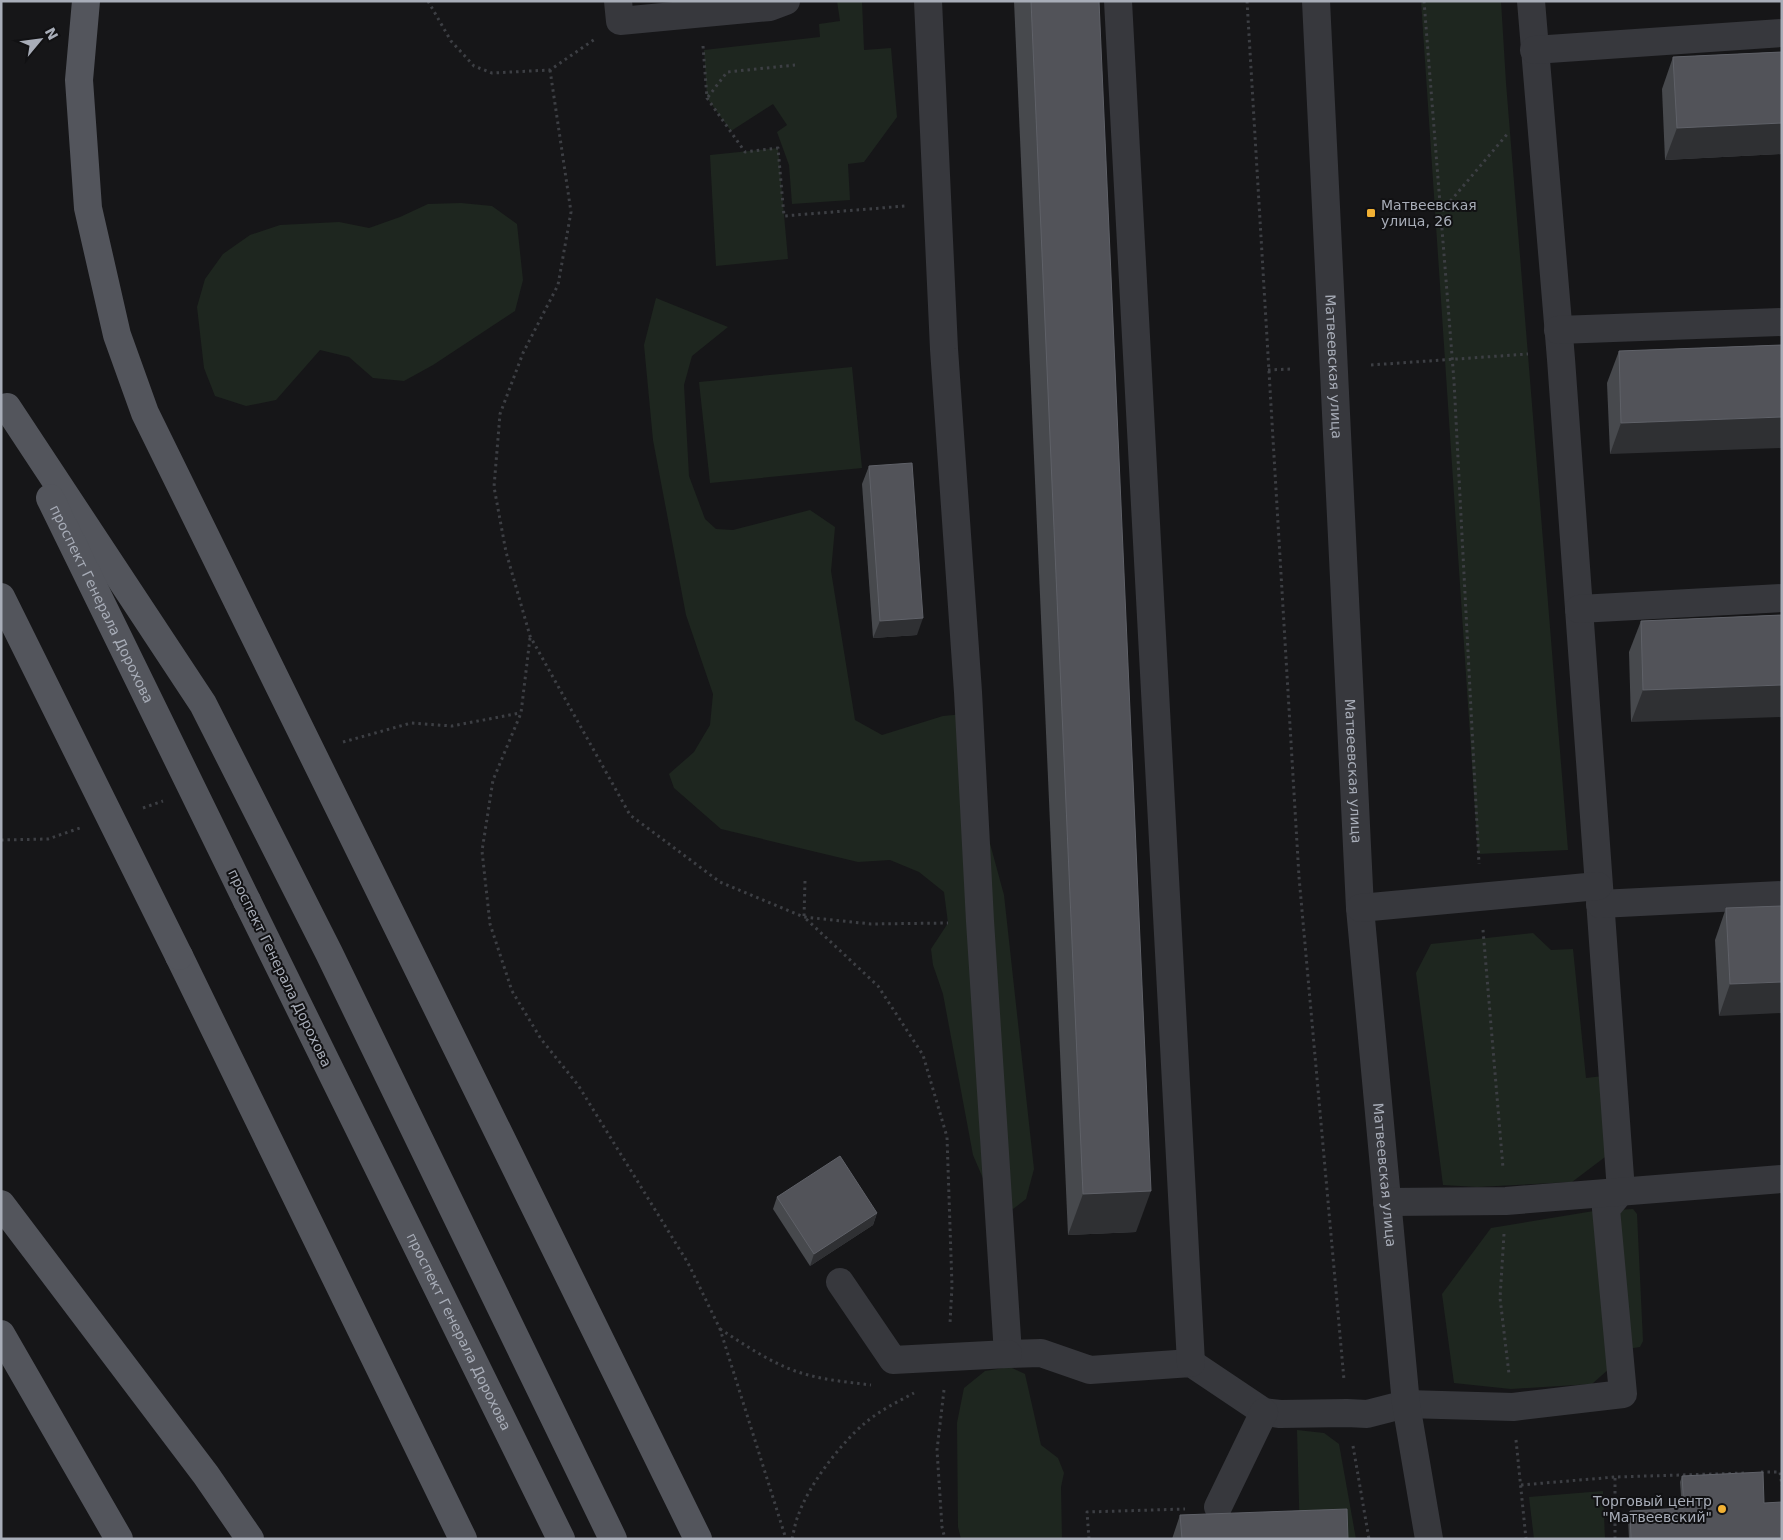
<svg xmlns="http://www.w3.org/2000/svg" width="1783" height="1540" font-family="'DejaVu Sans',sans-serif">
<rect width="100%" height="100%" fill="#161618"/>
<g fill="#1e261f">
<polygon points="837,1 862,1 864,50 891,48 897,117 864,162 848,164 850,200 792,204 789,165 777,132 787,125 773,104 731,131 707,98 704,50 820,37 819,24 840,21"/>
<polygon points="1421,1 1501,1 1506,83 1568,850 1478,854"/>
<polygon points="778,148 788,259 716,266 710,155"/>
<polygon points="461,203 492,206 517,224 523,280 515,311 433,365 404,381 373,378 349,357 320,350 276,400 246,406 215,396 204,368 197,307 205,279 223,254 250,235 280,225 339,222 369,228 400,217 428,204"/>
<polygon points="656,298 728,327 692,356 684,385 689,476 705,519 716,529 733,530 810,510 835,527 831,571 855,720 882,735 943,716 974,713 976,792 1004,895 1034,1169 1026,1199 1013,1209 988,1190 973,1155 943,994 933,965 931,949 948,923 944,892 919,872 890,860 858,862 721,829 674,788 669,774 694,752 710,725 713,694 686,615 653,440 644,345"/>
<polygon points="852,367 862,468 710,483 699,382"/>
<polygon points="1533,933 1551,950 1573,949 1586,1078 1612,1075 1617,1148 1572,1182 1477,1187 1443,1185 1416,973 1431,944"/>
<polygon points="1606,1209 1619,1360 1592,1384 1511,1389 1454,1383 1442,1294 1491,1228"/>
<polygon points="1633,1209 1637,1214 1643,1341 1640,1347 1627,1349 1618,1210"/>
<polygon points="1010,1367 1025,1374 1041,1445 1058,1458 1064,1473 1061,1487 1062,1539 961,1539 958,1527 957,1423 964,1388 985,1371"/>
<polygon points="1297,1430 1324,1433 1339,1444 1356,1539 1300,1539"/>
<polygon points="1603,1491 1605,1539 1534,1539 1529,1497"/>
</g>
<g fill="none" stroke-linecap="round" stroke-linejoin="round">
<g stroke="#3d3f44" stroke-width="3" stroke-dasharray="2.5 4" stroke-linecap="butt">
<polyline points="428,1 451,41 474,66 492,73 550,70 595,39"/>
<polyline points="1247,1 1299,877 1344,1380"/>
<polyline points="1424,1 1454,381 1479,864"/>
<polyline points="703,46 707,98 745,152 778,148 784,216 905,206"/>
<polyline points="550,70 571,212 558,285 523,353 500,414 494,487 506,552 530,636 630,815 720,882 804,917 871,924 948,923"/>
<polyline points="708,97 727,72 795,65"/>
<polyline points="1442,211 1509,132"/>
<polyline points="1371,365 1528,354"/>
<polyline points="1268,370 1291,369"/>
<polyline points="530,638 521,713 493,780 482,851 490,924 512,991 541,1039 578,1085 688,1263 720,1329 786,1539"/>
<polyline points="343,742 411,723 452,726 520,713"/>
<polyline points="143,808 163,801"/>
<polyline points="1,840 48,839 80,828"/>
<polyline points="805,881 804,917 878,986 923,1055 947,1137 952,1286 950,1323"/>
<polyline points="1483,930 1503,1168"/>
<polyline points="1504,1234 1500,1298 1509,1374"/>
<path d="M720 1329C745 1345 771 1363 798 1372 822 1380 847 1382 871 1385"/>
<polyline points="944,1390 937,1450 942,1527 945,1539"/>
<polyline points="1516,1440 1526,1539"/>
<polyline points="1353,1446 1369,1539"/>
<polyline points="1761,1472 1780,1472 1782,1486"/>
<polyline points="1521,1485 1615,1477"/>
<path d="M792 1539C794 1531 795 1523 798 1516 808 1486 840 1444 865 1423 879 1411 897 1402 914 1393"/>
<polyline points="1089,1539 1087,1512 1185,1509"/>
<polyline points="1615,1539 1615,1477 1747,1473"/>
</g>
<g stroke="#37383d" stroke-width="28">
<polyline points="618,1 620,21 770,7 786,1"/>
<polyline points="928,1 944,349 968,692 980,921 1008,1354 1041,1353 1090,1370 1191,1363 1264,1412 1280,1414 1347,1413 1367,1414 1406,1404 1513,1407 1623,1394 1606,1209 1621,1191 1561,359 1531,1"/>
<polyline points="1118,1 1191,1363"/>
<path id="s1" d="M1316 1 1360 908 1406 1404 1429 1539"/>
<polyline points="1534,50 1782,33"/>
<polyline points="1558,330 1782,322"/>
<polyline points="1579,609 1782,598"/>
<polyline points="1600,904 1782,895"/>
<polyline points="1360,908 1598,886"/>
<polyline points="1387,1202 1506,1201 1782,1179"/>
<polyline points="840,1282 893,1360 1008,1354"/>
<polyline points="1218,1507 1264,1412"/>
</g>
<g stroke="#53555c" stroke-width="28">
<polyline points="86,1 79,80 88,208 117,335 145,413 698,1539"/>
<path id="s2" d="M247 901 561 1539"/>
<polyline points="179,956 463,1539"/>
<polyline points="1,1204 206,1475 250,1539"/>
<polyline points="1,1334 119,1539"/>
</g>
<g stroke="#53555c" stroke-width="28">
<polyline points="7,407 203,704 329,953 613,1539"/>
<path id="s3" d="M50 498 247 901"/>
<polyline points="1,597 179,956"/>
</g>
</g>
<g fill="#47494d">
<polygon points="1014,1 1099,1 1136,1232 1068,1235"/>
<polygon points="1782,52 1782,154 1665,160 1662,89 1673,57"/>
<polygon points="1782,345 1610,454 1607,383 1619,351"/>
<polygon points="869,466 917,635 873,638 862,484"/>
<polygon points="1782,615 1631,722 1629,652 1641,621"/>
<polygon points="1782,906 1719,1016 1715,940 1726,908"/>
<polygon points="777,1197 877,1213 873,1225 810,1266 773,1209"/>
<polygon points="1682,1476 1764,1503 1782,1539 1629,1539 1628,1517 1630,1511 1682,1509 1680,1482"/>
<polygon points="1180,1515 1348,1539 1172,1539"/>
</g>
<g fill="#2f3033">
<polygon points="1782,123 1782,154 1665,160 1677,128"/>
<polygon points="1782,417 1782,448 1610,454 1621,423"/>
<polygon points="923,618 917,635 873,638 880,621"/>
<polygon points="1782,685 1782,717 1631,722 1643,690"/>
<polygon points="1782,982 1782,1013 1719,1016 1730,984"/>
<polygon points="1151,1191 1136,1232 1068,1235 1083,1194"/>
<polygon points="877,1213 873,1225 810,1266 814,1254"/>
</g>
<g fill="#525359" stroke="#5f6168">
<polygon points="1031,1 1099,1 1151,1191 1083,1194"/>
<polygon points="1782,52 1782,123 1677,128 1673,57"/>
<polygon points="1782,345 1782,417 1621,423 1619,351"/>
<polygon points="912,463 923,618 880,621 869,466"/>
<polygon points="1782,615 1782,685 1643,690 1641,621"/>
<polygon points="1782,906 1782,982 1730,984 1726,908"/>
<polygon points="840,1156 877,1213 814,1254 777,1197"/>
<polygon points="1763,1472 1764,1503 1782,1502 1782,1539 1631,1539 1630,1511 1684,1508 1682,1476"/>
<polygon points="1347,1509 1348,1539 1182,1539 1180,1515"/>
</g>
<g fill="#f2b134" stroke="#111113" stroke-width="2">
<rect x="1366" y="208" width="10" height="10" rx="2.5"/>
<circle cx="1722" cy="1509" r="5"/>
</g>
<g text-anchor="middle" stroke-width="4" stroke-linejoin="round" paint-order="stroke">
<g font-size="14" fill="#a8adb8" stroke="#111113" text-anchor="start">
<text x="1381" y="210">Матвеевская<tspan x="1381" dy="16">улица, 26</tspan></text>
<text x="1712" y="1506" text-anchor="end">Торговый центр<tspan x="1712" dy="16">"Матвеевский"</tspan></text>
</g>
<g font-size="14" fill="#a8adb8" stroke="#111113">
<text dy="5" stroke="none"><textPath href="#s1" startOffset="366">Матвеевская улица</textPath></text>
<text dy="5" stroke="none"><textPath href="#s3" startOffset="118">проспект Генерала Дорохова</textPath></text>
<text dy="5" stroke="none"><textPath href="#s1" startOffset="771">Матвеевская улица</textPath></text>
<text transform="translate(280 968) rotate(64)" y="5">проспект Генерала Дорохова</text>
<text dy="5" stroke="none"><textPath href="#s1" startOffset="1176">Матвеевская улица</textPath></text>
<text dy="5" stroke="none"><textPath href="#s2" startOffset="480">проспект Генерала Дорохова</textPath></text>
</g>
</g>
<rect width="1783" height="1540" fill="none" stroke="#a8adb8" stroke-width="5"/>
<g transform="translate(40 40) rotate(61)" stroke="#111113" stroke-width="4" paint-order="stroke">
<path d="M0-4L9 19L0 12L-9 19Z" fill="#a8adb8"/>
<text y="-8" font-size="14" font-weight="bold" text-anchor="middle" fill="#a8adb8">N</text>
</g>
</svg>
